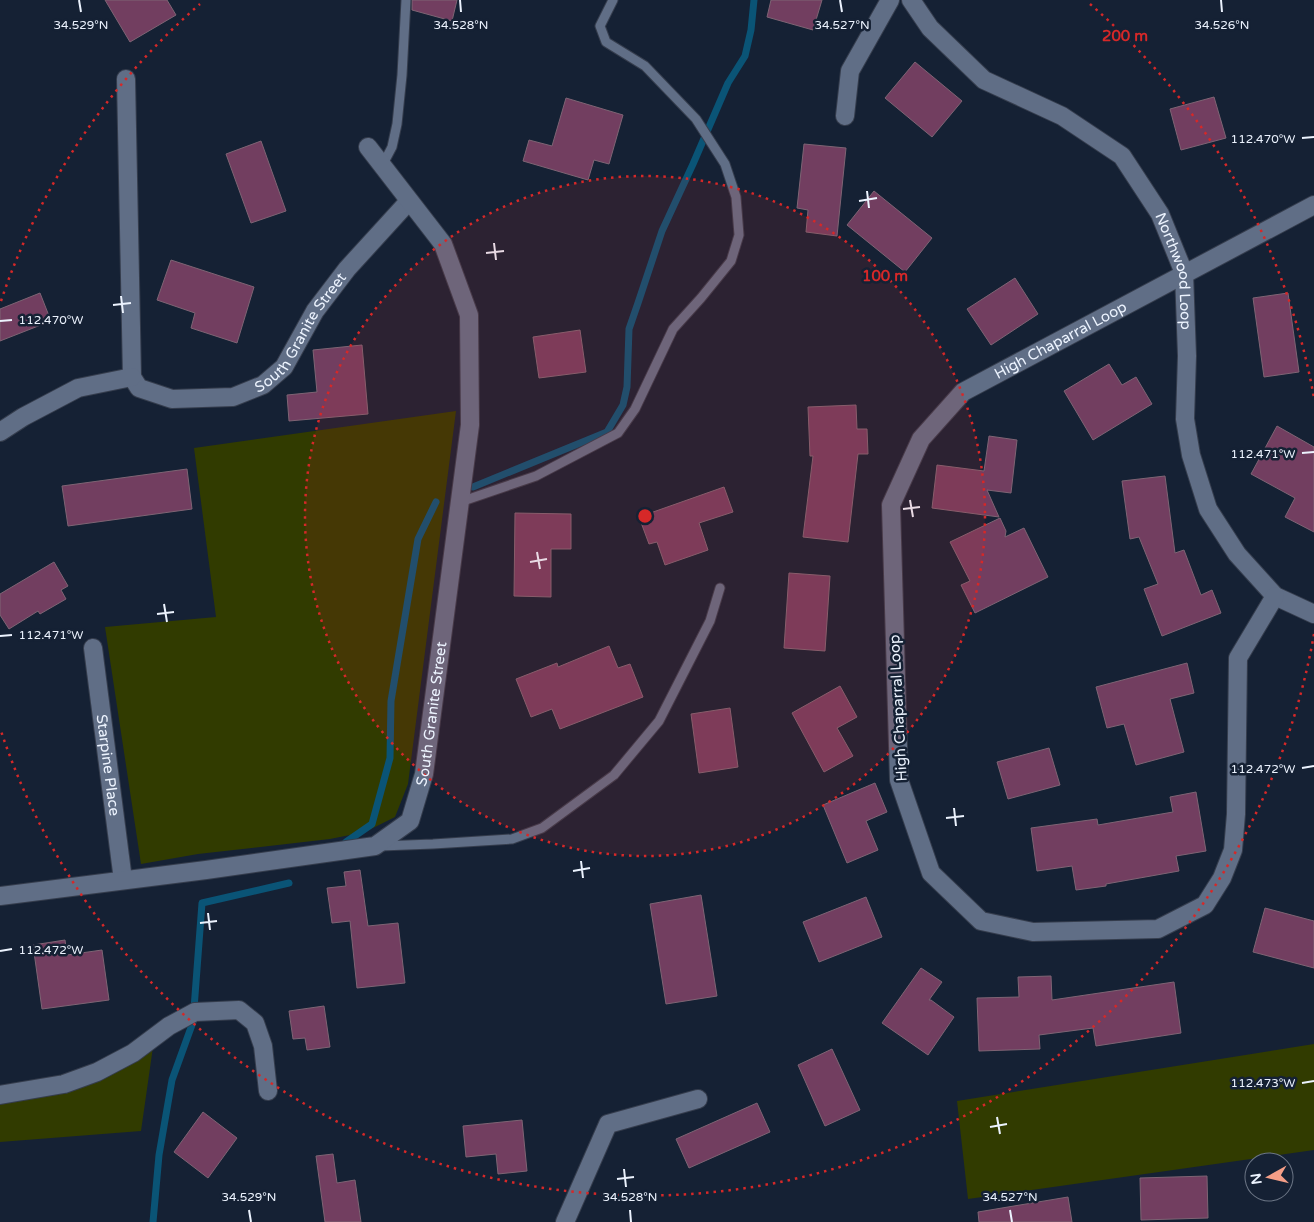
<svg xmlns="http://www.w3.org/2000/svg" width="1314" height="1222" font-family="'Varela Round',sans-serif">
<rect width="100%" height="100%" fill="#152134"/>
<g fill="#313b00">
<polygon points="456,411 408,784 395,817 365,832 330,839 198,854 141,864 105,627 216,617 194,448"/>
<polygon points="154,1040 141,1131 0,1142 0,1102"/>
<polygon points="1314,1044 1314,1150 968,1199 957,1101"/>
</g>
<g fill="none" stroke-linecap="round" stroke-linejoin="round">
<g stroke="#0a5476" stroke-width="7">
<polyline points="473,487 607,432 623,405 627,387 629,329 638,303 662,231 693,164 728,83 745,56 751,30 754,0"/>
<polyline points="346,842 372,824 390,758 391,701 418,539 436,502"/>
<polyline points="153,1222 159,1155 172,1080 193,1022 202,903 289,883"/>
</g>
</g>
<g fill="#723e60" stroke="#7e6474">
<polygon points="105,0 167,0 176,15 130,42"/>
<polygon points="412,0 457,0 452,21 412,10"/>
<polygon points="771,0 822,0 813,30 767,17"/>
<polygon points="915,62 962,101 932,137 885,98"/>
<polygon points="1214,97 1226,138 1181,150 1170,109"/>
<polygon points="566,98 623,115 609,164 594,160 588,180 523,161 529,140 552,146"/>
<polygon points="261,141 286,211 251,223 226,154"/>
<polygon points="804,144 846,148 837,236 806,232 808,210 797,208"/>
<polygon points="874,191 932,238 905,272 847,225"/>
<polygon points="171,260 254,287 237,343 191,328 195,313 157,300"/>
<polygon points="1015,278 1038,314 991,345 967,309"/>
<polygon points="40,293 51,321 0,341 0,309"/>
<polygon points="1288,293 1299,372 1264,377 1253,298"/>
<polygon points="580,330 586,372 539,378 533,337"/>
<polygon points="362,345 368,414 289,421 287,395 317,392 313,350"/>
<polygon points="1109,364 1122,385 1136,377 1152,404 1093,440 1064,391"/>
<polygon points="856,405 857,429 867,429 868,454 858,454 848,542 803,537 813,456 810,456 808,407"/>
<polygon points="1277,426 1314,447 1314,532 1285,517 1295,498 1251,474"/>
<polygon points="989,436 1017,440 1011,493 987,490 999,517 932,508 937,465 984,471"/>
<polygon points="187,469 192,509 68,526 62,486"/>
<polygon points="1165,476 1175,553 1184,550 1201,595 1212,590 1221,613 1162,636 1144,589 1158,584 1139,537 1130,539 1122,481"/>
<polygon points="724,487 733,512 699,523 708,550 665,565 657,542 649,544 639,517"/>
<polygon points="515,513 571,514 571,549 551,549 551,597 514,596"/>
<polygon points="1000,518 1006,531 1005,537 1024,528 1048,577 975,613 961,585 970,581 950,542"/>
<polygon points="54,562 68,586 61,590 66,599 40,614 38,611 9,629 0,615 0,594"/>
<polygon points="789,573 830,576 825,651 784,648"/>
<polygon points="609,646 618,668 630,664 643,697 560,729 552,709 531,717 516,679 557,663 558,667"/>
<polygon points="1187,663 1194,693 1170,699 1184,752 1136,765 1124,724 1107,728 1096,687"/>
<polygon points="840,686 857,717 837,728 853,756 824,772 792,713"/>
<polygon points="730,708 738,767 699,773 691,714"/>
<polygon points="1049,748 1060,785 1008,799 997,762"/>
<polygon points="875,783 887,812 866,821 878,850 847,863 823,805"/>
<polygon points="1196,792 1206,851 1176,856 1179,871 1106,884 1106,886 1076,890 1072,866 1037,871 1031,828 1097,819 1098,825 1173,812 1170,797"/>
<polygon points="360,870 368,926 398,923 405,983 357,988 350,921 332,923 327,888 346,886 344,872"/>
<polygon points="701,895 717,996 666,1004 650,904"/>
<polygon points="866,897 882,937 819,962 803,922"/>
<polygon points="1265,908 1314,921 1314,968 1253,952"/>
<polygon points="65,940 67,955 102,950 109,1000 42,1009 33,945"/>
<polygon points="921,968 942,982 929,1000 931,1000 954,1017 928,1055 882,1023"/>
<polygon points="1051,976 1052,1000 1174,982 1181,1033 1096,1046 1093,1028 1039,1035 1040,1049 979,1051 977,998 1019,997 1018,977"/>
<polygon points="324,1006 330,1047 307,1050 305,1038 293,1039 289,1011"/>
<polygon points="832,1049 860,1110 825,1126 798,1065"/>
<polygon points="757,1103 770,1132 689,1168 676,1139"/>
<polygon points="203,1112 237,1138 208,1178 174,1152"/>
<polygon points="522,1120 527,1171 498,1174 496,1154 466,1157 463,1126"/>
<polygon points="333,1154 337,1183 355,1180 361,1222 325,1222 316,1156"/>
<polygon points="1207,1176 1208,1218 1141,1220 1140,1178"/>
<polygon points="1068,1197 1072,1222 979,1222 978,1212"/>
</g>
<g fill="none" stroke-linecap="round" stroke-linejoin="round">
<g stroke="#353d4d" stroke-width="11">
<g id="lane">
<polyline points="382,166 392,147 397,124 402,75 406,0"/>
<polyline points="460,502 536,476 618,433 635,409 673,329 701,298 731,261 739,235 736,197 725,164 696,119 645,66 606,42 600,26 613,0"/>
<polyline points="381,846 433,844 512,839 542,828 614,775 659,721 710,621 720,588"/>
</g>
</g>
<g stroke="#353d4d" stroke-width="20">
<g id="street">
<path id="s1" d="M911 0 930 28 984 80 1062 116 1122 156 1160 214 1184 273 1187 356 1185 419 1191 455 1208 509 1237 554 1275 596 1314 614"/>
<path id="s2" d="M126 79 132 377 139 388 172 399 233 397 263 385 284 367 315 311 347 269 409 201"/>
<polyline points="845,116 850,71 890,0"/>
<polyline points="0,432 23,417 78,388 132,377"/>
<path id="s3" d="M1275 596 1238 658 1236 814 1233 850 1222 878 1205 905 1158 929 1033 932 981 921 931 873 899 780 891 505 921 439 963 392 1314 205"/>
<path id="s4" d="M93 648 123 880"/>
<path id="s5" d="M0 896 206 870 375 846 410 821 424 774 470 425 469 315 443 244 368 147"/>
<polyline points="0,1095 64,1084 97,1072 133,1053 169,1026 195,1012 239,1010 255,1023 263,1046 268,1091"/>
<polyline points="565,1222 608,1124 698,1099"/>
</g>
</g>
<use href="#lane" stroke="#606e86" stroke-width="9"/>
<use href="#street" stroke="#606e86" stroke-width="18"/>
</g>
<path fill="none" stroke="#ecf3fe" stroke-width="2" d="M79 0 81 12M460 0 461 12M840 0 842 12M1221 0 1222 12M1302 138 1314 137M867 191 869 208M859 201 877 198M494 243 496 260M486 253 504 251M121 296 123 313M113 305 131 303M0 321 12 320M1302 453 1314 452M910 500 913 517M903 509 920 507M537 552 540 569M530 562 547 559M164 604 167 622M157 614 174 612M0 636 12 635M1302 768 1314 766M954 808 956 826M946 818 964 816M581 861 583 878M573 871 590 868M208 913 210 930M200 923 217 921M0 951 12 949M1302 1083 1314 1081M997 1117 1000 1134M990 1127 1007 1124M624 1169 626 1187M617 1179 634 1177M249 1210 251 1222M630 1210 631 1222M1010 1210 1012 1222"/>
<circle cx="645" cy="516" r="340" fill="#d62828" fill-opacity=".12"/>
<g fill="none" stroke="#d62828" stroke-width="2.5" stroke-dasharray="2.5 5">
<circle cx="645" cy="516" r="340"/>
<path d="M1314 634A679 679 0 0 1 1 731M1 301A679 679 0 0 1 200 4M1090 4A679 679 0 0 1 1314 398"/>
</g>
<g text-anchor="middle" stroke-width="5" stroke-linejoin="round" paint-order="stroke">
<g font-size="15" fill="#ecf3fe" stroke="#152134">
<text dy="5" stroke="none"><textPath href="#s1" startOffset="396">Northwood Loop</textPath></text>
<text dy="5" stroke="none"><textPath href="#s2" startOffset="504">South Granite Street</textPath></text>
<text dy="5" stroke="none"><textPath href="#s3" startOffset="1246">High Chaparral Loop</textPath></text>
<text transform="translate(898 708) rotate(-93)" y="5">High Chaparral Loop</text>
<text dy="5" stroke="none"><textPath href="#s5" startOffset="531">South Granite Street</textPath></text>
<text dy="5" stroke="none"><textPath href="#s4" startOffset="118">Starpine Place</textPath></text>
</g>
</g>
<g font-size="12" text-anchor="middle" fill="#ecf3fe" stroke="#152134" stroke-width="5" stroke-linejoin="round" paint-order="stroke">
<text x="81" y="29">34.529°N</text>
<text x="461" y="29">34.528°N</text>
<text x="842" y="29">34.527°N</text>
<text x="1222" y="29">34.526°N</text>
<text x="1263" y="143">112.470°W</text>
<text x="51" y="324">112.470°W</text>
<text x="1263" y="458">112.471°W</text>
<text x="51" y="639">112.471°W</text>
<text x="1263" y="773">112.472°W</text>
<text x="51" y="954">112.472°W</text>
<text x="1263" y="1087">112.473°W</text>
<text x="249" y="1201">34.529°N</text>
<text x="630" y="1201">34.528°N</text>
<text x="1010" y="1201">34.527°N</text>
</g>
<circle cx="645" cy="516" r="8" fill="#d62828" stroke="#152134" stroke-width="2.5"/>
<g font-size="15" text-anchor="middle" font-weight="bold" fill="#d62828" stroke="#152134" stroke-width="5" stroke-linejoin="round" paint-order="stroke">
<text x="1125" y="41">200 m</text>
<text x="885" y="281">100 m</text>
</g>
<g transform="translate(1269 1177) rotate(262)"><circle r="24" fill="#152134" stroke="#6b7585"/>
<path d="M0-4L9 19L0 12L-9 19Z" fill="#f49e87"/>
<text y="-8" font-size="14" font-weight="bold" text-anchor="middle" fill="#ecf3fe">N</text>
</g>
</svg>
